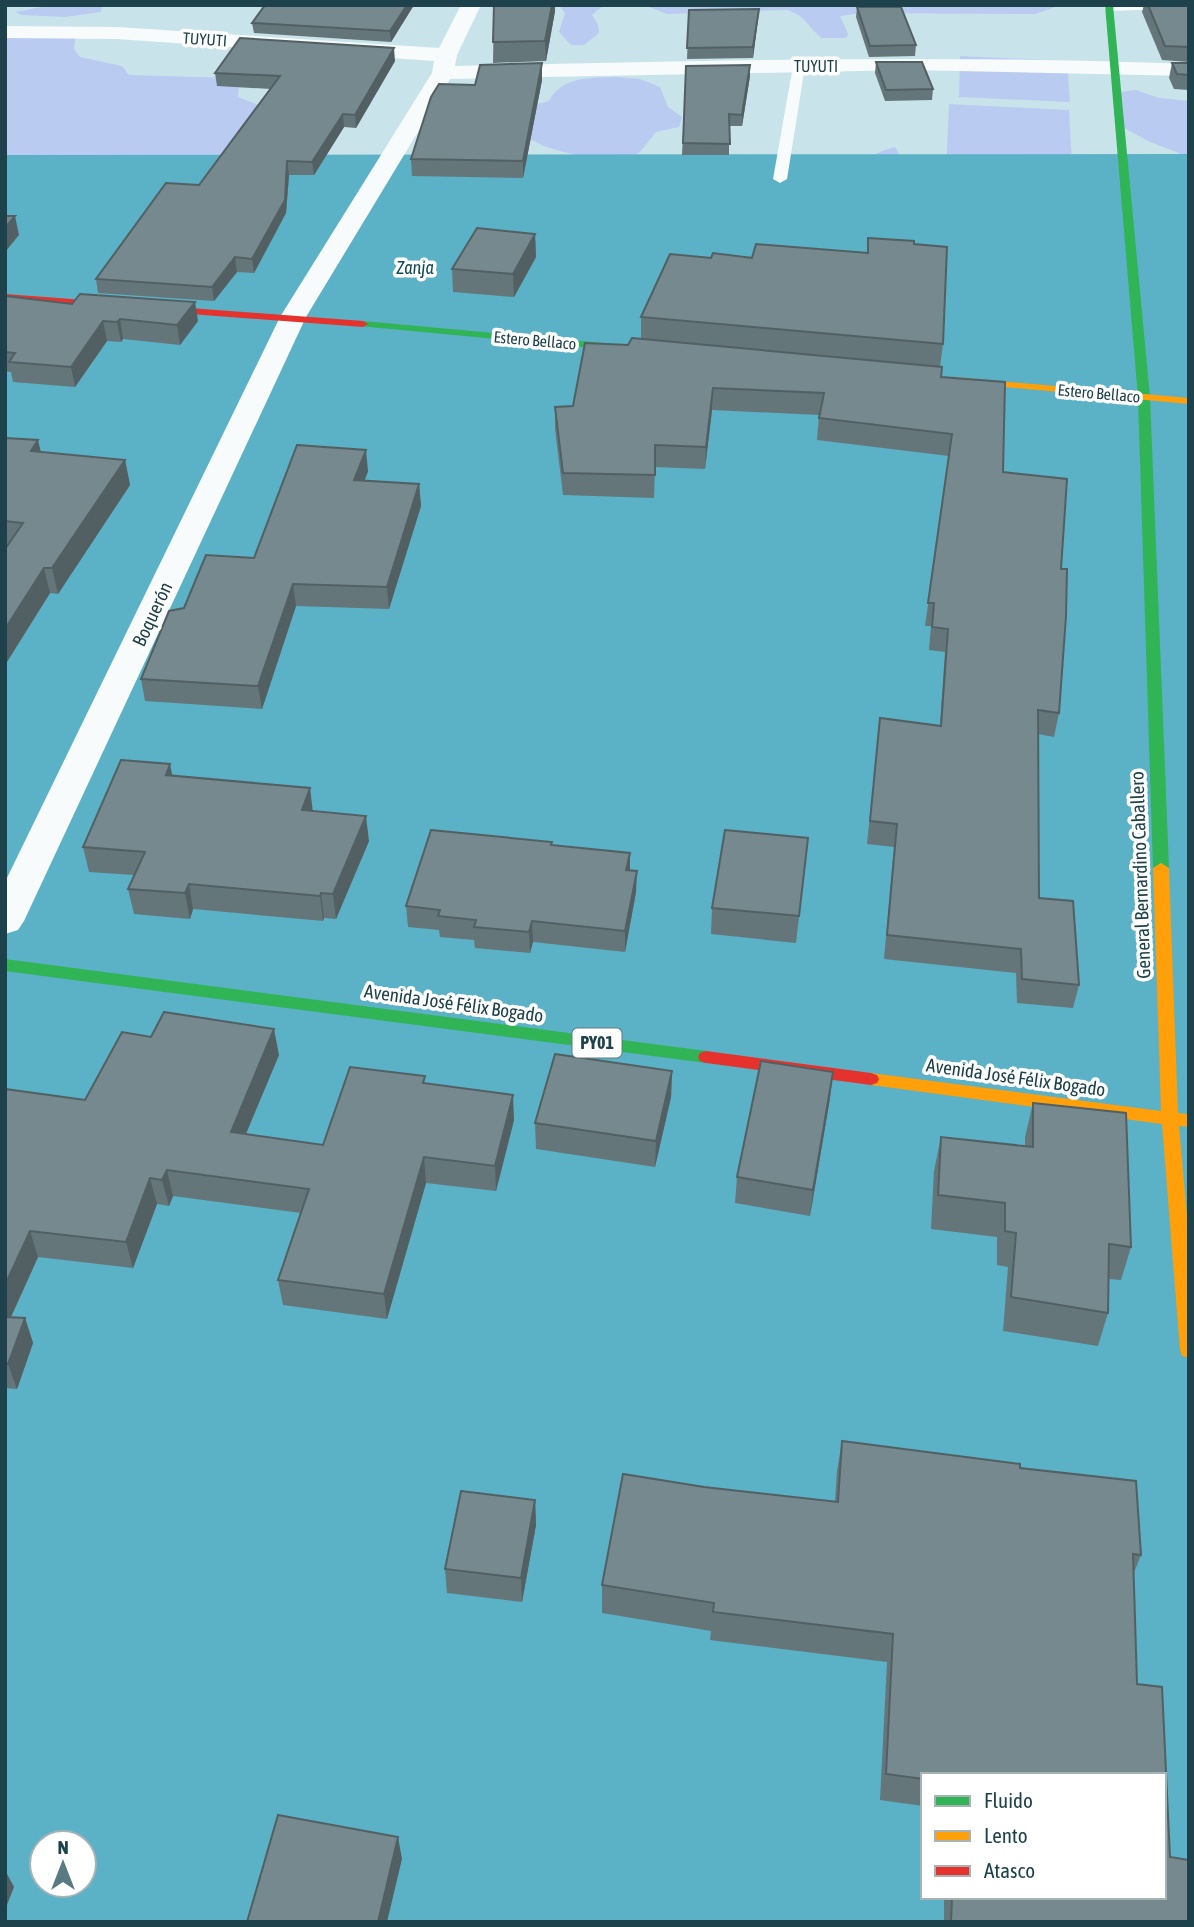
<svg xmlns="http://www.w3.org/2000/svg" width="1194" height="1927" font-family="'Asap Condensed',sans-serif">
<rect width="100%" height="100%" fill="#c9e3eb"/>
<g fill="#bacbf2">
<polygon points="96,5 102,7 101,12 65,17 22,15 15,12 47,6"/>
<polygon points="559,5 604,5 592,15 598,24 599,33 584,45 571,45 559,32 565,13"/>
<path d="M644 5H1061L1035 14 862 13 840 16 848 34 846 38H822C808 28 805 14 786 10L667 14Z"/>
<polygon points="5,28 71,31 75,39 74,49 80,57 122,66 129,75 231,78 239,87 238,97 274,111 246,152 5,213"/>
<polygon points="960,56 1067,61 1070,102 959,97"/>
<path d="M616 77 640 79 660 87 668 107 682 117 679 127 656 132 640 152 625 161 614 172 656 188 711 193 763 186 849 185 862 176C864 155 877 153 895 147L902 158 927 166 989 195 1038 198C1055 214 1069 225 1068 250L1020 264 934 257 909 251 889 241H860L853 253 857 267 840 278 823 268 818 255 795 249 663 264C654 281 642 308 619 312 607 315 578 306 564 304L557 277 523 256 513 244 488 238 471 229 458 218 466 206C482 201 498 196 515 195 545 193 569 193 591 169L588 158C564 151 520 147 516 117L526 107 549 101C562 76 590 78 616 77Z"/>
<polygon points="1136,90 1159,98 1189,101 1189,157 1150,142 1115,123 1113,93"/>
<polygon points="949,104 1069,110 1073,181 946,173"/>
</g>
<path fill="#5bb1c5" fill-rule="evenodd" d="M1189 154V1922H5V155ZM923 1775H1164V1897H923ZM42 1843H84V1885H42Z"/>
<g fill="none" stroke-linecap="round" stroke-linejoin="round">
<g fill="#f7fbfc" fill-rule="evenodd">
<polygon points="1104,5 1174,5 1168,9 1109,11 1105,10"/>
<polygon points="799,62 805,66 787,179 780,183 773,179 793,66"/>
</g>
<path fill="#f7fbfc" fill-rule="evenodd" d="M461 5H481L457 55 455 66C700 61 944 54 1189 64V76L909 70 450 79 306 317 24 921 18 930 5 934V882L280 317 432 73 434 61 117 39 5 38V26L117 27 439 48Z"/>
<g fill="#30b455" fill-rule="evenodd">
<polygon points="1105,5 1113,5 1150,397 1169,868 1161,873 1153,868 1138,397"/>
<polygon points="363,321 636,346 641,349 636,352 359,326 358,324"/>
<polygon points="5,959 706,1051 712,1053 714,1057 712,1061 706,1063 5,971"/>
</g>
<g fill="#ff9f0a" fill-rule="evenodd">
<polygon points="954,377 1189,398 1189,404 950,382 948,380"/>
<polygon points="1161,863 1169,868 1178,1113 1189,1114 1189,1127 1179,1126 1189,1238 1189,1358 1182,1356 1180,1350 1162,1124 871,1085 865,1083 863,1079 865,1075 871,1073 1161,1111 1153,868"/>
</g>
<g fill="#e5322d" fill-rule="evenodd">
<polygon points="5,294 363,321 368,324 363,327 5,300"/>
<polygon points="706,1051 871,1073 877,1075 879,1079 877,1083 871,1085 706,1063 700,1061 698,1057 700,1053"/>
</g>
</g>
<g fill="#65767b">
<polygon points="414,5 391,42 254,33 252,23"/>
<polygon points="494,5 555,5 555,11 546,61 493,63"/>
<polygon points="1144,5 1189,5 1189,62 1162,60 1142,12"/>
<polygon points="857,7 916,45 915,56 869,57 856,17"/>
<polygon points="759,9 753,58 687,59 689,10"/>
<polygon points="395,61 356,128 344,127 314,175 289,175 286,213 254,273 237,272 214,301 98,293 96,279 199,185 271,89 217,86 215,73"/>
<polygon points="876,62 933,89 932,100 885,101 875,73"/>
<polygon points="1172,63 1189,63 1189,90 1174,89 1169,78"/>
<polygon points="750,65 750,76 742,126 729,126 729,155 682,155 686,66"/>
<polygon points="542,80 523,178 412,176 411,159 475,85"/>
<polygon points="535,234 536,257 514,297 453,292 452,269"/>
<polygon points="868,238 914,244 943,344 940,367 941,377 1003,472 1061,569 1059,713 1054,737 1038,734 1039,898 1079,985 1073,1008 1017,1003 1016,973 884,959 894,847 867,844 880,718 940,725 945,652 929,650 931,626 925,626 949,456 817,440 819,415 712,410 705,469 655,467 654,498 563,495 555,429 555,407 573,406 628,345 641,339 641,317 711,258 867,253"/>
<polygon points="5,296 198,321 180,345 123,339 121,342 107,341 75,387 13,382 11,372 5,371"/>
<polygon points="5,438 41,452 125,460 130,485 58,594 50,593 5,665 5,549 7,546 5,546"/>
<polygon points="368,471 365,480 419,484 421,506 389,609 296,606 262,709 145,701 141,679 184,608 254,558"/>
<polygon points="173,776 313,811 369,841 336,919 324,918 323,921 193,909 190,919 134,914 128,889 134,875 89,872 83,847"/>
<polygon points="808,838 796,943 711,934 712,908"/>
<polygon points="552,845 630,853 630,870 636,892 625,952 533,942 530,953 475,948 474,940 440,937 439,930 408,927 406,906"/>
<polygon points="151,1037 279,1055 246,1134 323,1145 426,1084 514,1120 496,1191 426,1183 387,1319 283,1305 278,1280 301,1213 173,1196 169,1206 157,1204 133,1268 38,1257 11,1317 25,1318 33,1343 17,1389 5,1388 5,1089 85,1100"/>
<polygon points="672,1071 671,1097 655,1167 536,1149 535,1123"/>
<polygon points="830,1098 810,1216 735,1203 737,1177"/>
<polygon points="1033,1103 1131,1247 1121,1280 1109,1279 1108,1313 1098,1346 1003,1331 1008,1267 997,1265 997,1237 931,1229 934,1171 941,1137 1025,1146 1025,1137"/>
<polygon points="842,1441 1020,1464 1020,1468 1136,1481 1141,1555 1133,1575 1137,1684 1162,1687 1170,1857 1189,1860 1189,1922 944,1922 944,1897 1164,1897 1164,1775 923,1775 923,1806 880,1800 887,1662 710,1640 711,1631 602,1613 602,1585 623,1474 704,1487 835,1502 837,1471"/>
<polygon points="535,1500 536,1525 522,1602 447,1593 445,1569"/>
</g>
<g fill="#526064">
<polygon points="407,5 414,5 391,42 390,31"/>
<polygon points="552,5 555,5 555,11 546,61 545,41"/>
<polygon points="759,9 758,20 753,58 753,47"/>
<polygon points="394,48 395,61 356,128 355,115"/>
<polygon points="542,63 542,80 523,178 523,161"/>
<polygon points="750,65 750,76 742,126 742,115"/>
<polygon points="343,114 344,127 314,175 312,162"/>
<polygon points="287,161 289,175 286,213 254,273 252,259"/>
<polygon points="15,216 19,235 5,252 5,228"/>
<polygon points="535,234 536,257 514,297 513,274"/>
<polygon points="235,257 237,272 214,301 212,287"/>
<polygon points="195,302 198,321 180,345 177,325"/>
<polygon points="120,319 123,339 121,342 117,322"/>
<polygon points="103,321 107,341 75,387 71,367"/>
<polygon points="713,388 712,410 705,469 706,447"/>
<polygon points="38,440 44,465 31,451"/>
<polygon points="366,450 368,471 356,502 354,480"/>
<polygon points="125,460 130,485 58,594 52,568"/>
<polygon points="419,484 421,506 389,609 387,587"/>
<polygon points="44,568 50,593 5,665 5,629"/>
<polygon points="293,584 296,606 262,709 258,686"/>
<polygon points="170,764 175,789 166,775"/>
<polygon points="310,788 313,813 302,810"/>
<polygon points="366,816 369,841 336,919 333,894"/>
<polygon points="630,853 630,874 626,870"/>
<polygon points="637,871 636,892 625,952 625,931"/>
<polygon points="189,884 193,909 190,919 185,893"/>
<polygon points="321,893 324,918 323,921 320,896"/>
<polygon points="532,921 533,942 530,953 529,932"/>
<polygon points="274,1029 279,1055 236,1157 231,1132"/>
<polygon points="672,1071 671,1097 655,1167 656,1141"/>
<polygon points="833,1072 830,1098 810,1216 813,1190"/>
<polygon points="513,1095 514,1120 496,1191 495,1166"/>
<polygon points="424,1157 426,1183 387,1319 384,1294"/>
<polygon points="167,1170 173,1196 169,1206 162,1180"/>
<polygon points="150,1178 157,1204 133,1268 126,1242"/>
<polygon points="30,1231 38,1257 5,1330 5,1285"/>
<polygon points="25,1318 33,1343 17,1389 8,1364"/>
<polygon points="535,1500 536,1525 522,1602 521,1578"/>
<polygon points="398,1837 402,1859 387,1922 378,1922"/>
<polygon points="5,1870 14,1887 5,1910"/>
</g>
<g fill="#75898f" stroke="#526064" stroke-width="2">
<polygon points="265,5 407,5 390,31 252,23"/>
<polygon points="494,5 552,5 545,41 493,42"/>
<polygon points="1148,5 1189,5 1189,47 1165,46"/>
<polygon points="857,7 901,7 916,45 870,46"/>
<polygon points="759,9 753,47 687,48 689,10"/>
<polygon points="240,38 394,48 355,115 343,114 312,162 287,161 285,200 252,259 235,257 212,287 96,279 166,183 199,185 280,76 215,73"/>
<polygon points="876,62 922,62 933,89 886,90"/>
<polygon points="542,63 523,161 411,159 431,97 439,84 475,85 480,65"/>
<polygon points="1172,63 1189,63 1189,75 1177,74"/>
<polygon points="750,65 742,115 729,114 730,144 683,143 686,66"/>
<polygon points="5,216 15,216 5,228"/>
<polygon points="477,228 535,234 513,274 452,269"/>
<polygon points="868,238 914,241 914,244 947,247 943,344 641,317 670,254 711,258 713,253 752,258 756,244 868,253"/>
<polygon points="80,294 195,302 177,325 120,319 117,322 103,321 71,367 9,362 15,353 5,352 5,296 72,304"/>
<polygon points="632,338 942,367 941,377 1005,382 1003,472 1067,479 1061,569 1067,569 1066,616 1059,713 1038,710 1039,898 1073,901 1079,985 1022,979 1021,949 887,935 897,824 870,821 880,718 941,726 948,629 932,627 934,603 928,603 952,434 819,418 824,393 713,388 706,447 655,445 655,475 563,473 555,407 573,406 585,343 628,345"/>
<polygon points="5,438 38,440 31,451 125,460 52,568 44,568 5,629 5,549 23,523 5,521"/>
<polygon points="297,445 366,450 354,480 419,484 387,587 293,584 258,686 141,679 169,611 184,608 206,555 254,558"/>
<polygon points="121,760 170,764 166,775 310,788 302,810 366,816 333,894 321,893 320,896 189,884 185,893 128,889 145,852 83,847"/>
<polygon points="431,830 552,842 551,845 630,853 626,870 637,871 625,931 532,921 529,932 474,927 476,920 438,916 440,910 406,906"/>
<polygon points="725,830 808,838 799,916 712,908"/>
<polygon points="164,1012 274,1029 231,1132 323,1145 350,1067 425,1076 423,1083 513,1095 495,1166 424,1157 384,1294 278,1280 309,1189 167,1170 162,1180 150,1178 126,1242 30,1231 5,1285 5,1089 85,1100 122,1032 151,1037"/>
<polygon points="555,1054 672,1071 656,1141 535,1123"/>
<polygon points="761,1061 833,1072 813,1190 737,1177"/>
<polygon points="1033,1103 1126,1113 1131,1247 1109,1244 1108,1313 1011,1297 1016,1233 1005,1231 1005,1203 938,1195 941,1137 1033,1147"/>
<polygon points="5,1317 25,1318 8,1364 5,1364"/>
<polygon points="842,1441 1020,1464 1020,1468 1136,1481 1141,1555 1133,1554 1137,1684 1162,1687 1170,1857 1189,1860 1189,1922 951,1922 952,1897 1164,1897 1164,1775 923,1775 923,1779 886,1774 893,1634 713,1612 714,1603 602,1585 623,1474 704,1487 838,1502"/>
<polygon points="461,1491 535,1500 521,1578 445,1569"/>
<polygon points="278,1815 398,1837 378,1922 247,1922"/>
</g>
<g text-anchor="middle" stroke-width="7" stroke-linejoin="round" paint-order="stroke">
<g font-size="16" fill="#1e424b" stroke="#fff">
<text transform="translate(205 39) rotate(4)" y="6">TUYUTI</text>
<text x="816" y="72">TUYUTI</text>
<text transform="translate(535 340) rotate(5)" y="6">Estero Bellaco</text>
<text transform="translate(1099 393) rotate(5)" y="6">Estero Bellaco</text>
</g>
<g font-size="18" font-style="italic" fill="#0b4a58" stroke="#fff">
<text x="415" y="274">Zanja</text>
</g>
<rect fill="#fff" stroke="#627b81" stroke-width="2" x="572.5" y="1028.5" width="49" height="29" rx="5"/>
<g font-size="18" font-weight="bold" fill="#1e424b">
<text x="597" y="1049">PY01</text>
</g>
<g font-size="19" fill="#1e424b" stroke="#fff">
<text transform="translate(152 614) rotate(-65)" y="7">Boquerón</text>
<text transform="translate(1140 875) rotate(-92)" y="7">General Bernardino Caballero</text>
<text transform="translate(454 1003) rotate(8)" y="7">Avenida José Félix Bogado</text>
<text transform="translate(1016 1077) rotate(8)" y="7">Avenida José Félix Bogado</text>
</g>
</g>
<rect width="1194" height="1927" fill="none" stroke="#1e424b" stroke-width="14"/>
<rect x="921" y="1773" width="245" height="126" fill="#ffffff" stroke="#a5b3b7" stroke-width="2"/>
<rect x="935" y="1796" width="35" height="10" fill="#30b455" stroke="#a5b3b7" stroke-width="2"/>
<text x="984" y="1808" font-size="21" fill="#1e424b">Fluido</text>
<rect x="935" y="1831" width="35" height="10" fill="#ff9f0a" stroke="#a5b3b7" stroke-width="2"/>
<text x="984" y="1843" font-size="21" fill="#1e424b">Lento</text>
<rect x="935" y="1866" width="35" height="10" fill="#e5322d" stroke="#a5b3b7" stroke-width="2"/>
<text x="984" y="1878" font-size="21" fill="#1e424b">Atasco</text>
<g transform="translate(63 1864)"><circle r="33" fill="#ffffff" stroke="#a5b3b7" stroke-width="2"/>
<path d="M0-5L12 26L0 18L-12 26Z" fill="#5a7a83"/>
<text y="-10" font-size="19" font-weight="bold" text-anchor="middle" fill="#1e424b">N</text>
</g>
</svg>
